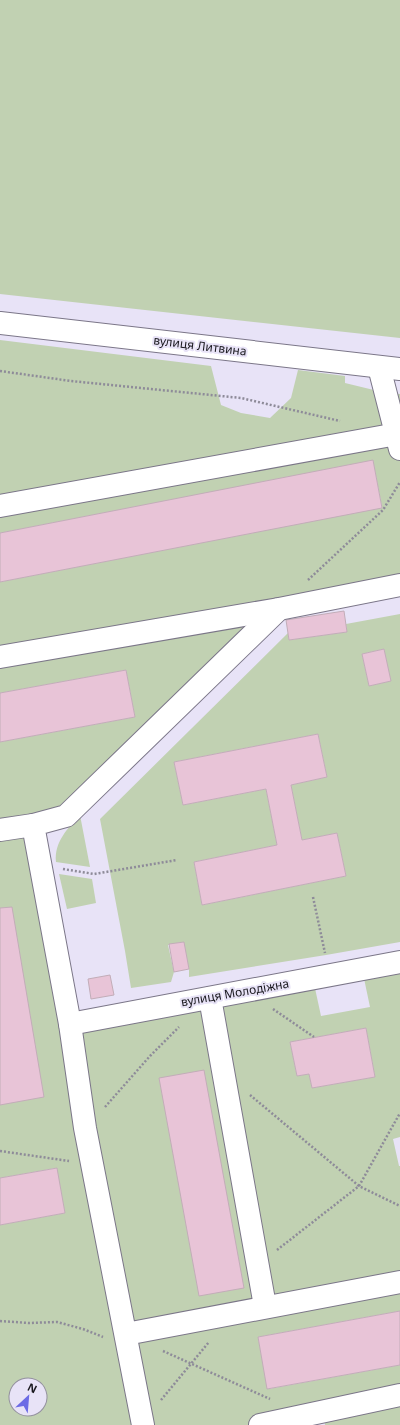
<svg xmlns="http://www.w3.org/2000/svg" width="400" height="1425" font-family="'Noto Sans',sans-serif">
<rect width="100%" height="100%" fill="#e8e3f7"/>
<g fill="#c1d1b2" fill-rule="evenodd">
<polygon points="0,0 400,0 400,338 0,294"/>
<polygon points="0,340 211,366 221,405 241,413 270,418 291,398 298,370 345,376 345,383 382,392 400,394 400,595 281,620 83,814 0,830 0,742 135,717 126,670 0,693 0,582 382,507 373,461 0,533"/>
<path d="M400 614V942L326 955 189 977V969L183 942 168 945 174 972 171 982 131 988 125 951 100 819 288 633 289 640 347 632 346 624ZM384 649 390 681 369 686 362 654ZM318 734 327 777 291 785 302 840 337 833 346 876 202 905 194 862 277 845 266 789 183 805 174 762Z"/>
<path d="M80 815 90 867 56 862C54 842 68 828 80 815Z"/>
<path d="M25 828 70 1024 313 979 321 1016 370 1007 362 969 400 962V1137L393 1139 399 1166H400V1311L258 1337 268 1389 400 1365V1425H325L323 1413 260 1425H0V1225L65 1213 56 1168 0 1178V832ZM366 1028 375 1077 312 1088 309 1074 297 1076 290 1042ZM16 1385H40V1409H16Z"/>
<polygon points="59,874 92,879 96,903 67,909"/>
</g>
<g fill="#e8c4d7" stroke="#c2adb8">
<polygon points="373,460 382,508 0,582 0,533"/>
<polygon points="344,611 347,632 289,640 286,620"/>
<polygon points="384,649 391,681 369,686 362,654"/>
<polygon points="126,670 135,717 0,742 0,693"/>
<polygon points="318,734 327,777 291,785 302,840 337,833 346,876 202,905 194,862 277,845 266,789 183,805 174,762"/>
<polygon points="12,907 44,1097 0,1105 0,908"/>
<polygon points="184,942 189,969 174,972 169,944"/>
<polygon points="110,975 114,995 91,999 88,979"/>
<polygon points="366,1028 375,1077 312,1088 309,1074 297,1076 290,1042"/>
<polygon points="204,1070 244,1288 199,1296 159,1078"/>
<polygon points="57,1168 65,1213 0,1225 0,1178"/>
<polygon points="400,1311 400,1365 267,1389 258,1337"/>
</g>
<g fill="none" stroke-linecap="round" stroke-linejoin="round">
<g stroke="#7b7688" stroke-width="24">
<g id="minor">
<polyline points="379,367 400,449"/>
<polyline points="0,506 397,434"/>
<polyline points="0,657 279,609 400,585"/>
<polyline points="0,830 33,825"/>
<polyline points="210,998 265,1306"/>
<polyline points="70,1024 400,962"/>
<polyline points="126,1334 400,1282"/>
<polyline points="143,1425 85,1128 70,1024 33,825 66,816 279,609"/>
<polyline points="260,1425 400,1395"/>
</g>
</g>
<g stroke="#7b7688" stroke-width="24">
<polyline id="major" points="0,323 400,369"/>
</g>
<g stroke="#8e8b99" stroke-width="2.5" stroke-dasharray="2 2" stroke-linecap="butt">
<polyline points="0,371 71,381 241,398 340,421"/>
<polyline points="308,580 383,510 400,482"/>
<polyline points="63,869 94,874 177,860"/>
<polyline points="313,897 325,953"/>
<polyline points="273,1009 314,1037"/>
<polyline points="250,1095 359,1186 400,1206"/>
<polyline points="105,1107 150,1056 179,1027"/>
<polyline points="0,1151 69,1161"/>
<polyline points="277,1250 359,1186 400,1113"/>
<polyline points="0,1321 29,1323 57,1322 83,1329 103,1337"/>
<polyline points="163,1351 270,1399"/>
<polyline points="161,1400 209,1342"/>
</g>
<use href="#minor" stroke="#fff" stroke-width="22"/>
<use href="#major" stroke="#fff" stroke-width="22"/>
</g>
<g text-anchor="middle" stroke-width="4" stroke-linejoin="round" paint-order="stroke">
<g font-size="12" fill="#17161c" stroke="#e8e3f7">
<text transform="translate(200 346) rotate(7)" y="4">вулиця Литвина</text>
<text transform="translate(235 993) rotate(-10)" y="4">вулиця Молодіжна</text>
</g>
</g>
<g transform="translate(28 1397) rotate(26)"><circle r="19" fill="#e8e3f7" stroke="#94919f"/>
<path d="M0-3L7 15L0 10L-7 15Z" fill="#6c6be5"/>
<text y="-6" font-size="11" font-weight="bold" text-anchor="middle" fill="#17161c">N</text>
</g>
</svg>
